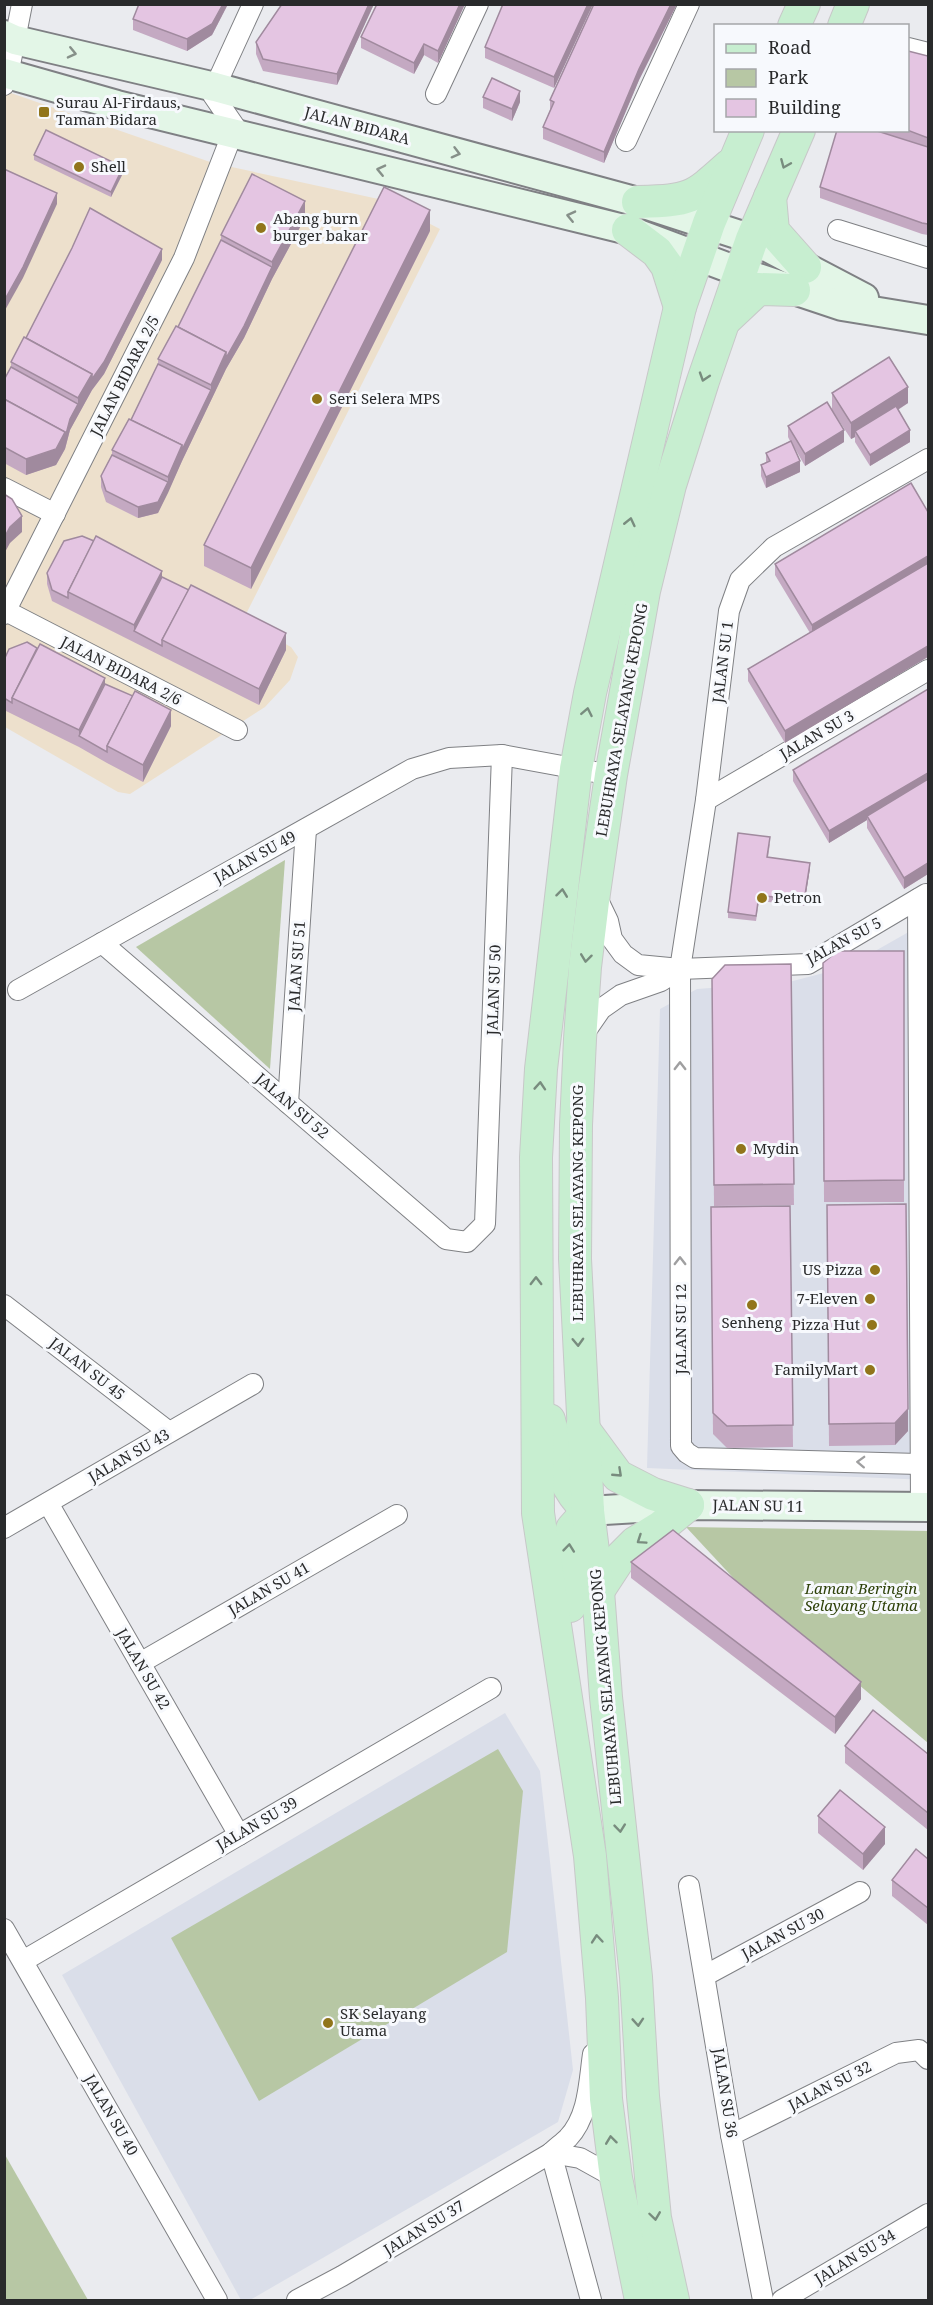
<svg xmlns="http://www.w3.org/2000/svg" width="933" height="2305" font-family="'Noto Serif',serif">
<rect width="100%" height="100%" fill="#eaebef"/>
<g fill="#dadee9">
<polygon points="928,921 928,1480 647,1468 660,1009 697,989 789,982 847,967"/>
<polygon points="505,1713 540,1771 573,2070 558,2122 250,2300 241,2300 62,1975"/>
</g>
<polygon fill="#ede0cc" points="5,91 213,163 383,200 440,229 243,620 291,647 298,657 290,680 265,707 130,794 118,792 5,727"/>
<g fill="#b7c7a4">
<polygon points="285,860 270,1069 136,947"/>
<polygon points="686,1527 928,1531 928,1743 738,1583"/>
<polygon points="498,1749 523,1791 507,1952 259,2101 171,1938"/>
<polygon points="4,2153 88,2300 5,2300"/>
</g>
<g fill="none" stroke-linecap="round" stroke-linejoin="round">
<g stroke="#7f8084" stroke-width="22">
<g id="street">
<polyline points="908,48 928,53"/>
<polyline points="4,85 8,75 22,4"/>
<polyline points="436,94 478,4"/>
<polyline points="626,141 689,4"/>
<polyline points="838,230 928,258"/>
<polyline points="4,488 55,514"/>
<polyline points="6,611 237,730"/>
<polyline points="4,614 184,258 235,127 213,95 215,87 253,4"/>
<polyline points="706,800 928,670"/>
<polyline points="596,896 608,921 612,939 623,954 638,965 680,969 808,964 926,894"/>
<polyline points="918,899 921,1507"/>
<polyline points="102,943 446,1239 467,1242 485,1224 502,755"/>
<polyline points="18,990 412,769 449,758 502,755 611,775"/>
<polyline points="583,1035 601,1009 621,995 661,981 680,969"/>
<polyline points="288,1103 306,829"/>
<polyline points="4,1305 169,1432"/>
<polyline points="919,1464 695,1458 687,1453 681,1446 680,969 706,800 729,611 740,580 774,547 928,459"/>
<polyline points="48,1503 239,1835"/>
<polyline points="4,1528 253,1384"/>
<polyline points="140,1663 397,1515"/>
<polyline points="689,1886 731,2135 763,2300"/>
<polyline points="4,1929 217,2300"/>
<polyline points="23,1961 491,1688"/>
<polyline points="706,1975 860,1892"/>
<polyline points="731,2135 896,2053 919,2050 928,2059"/>
<polyline points="551,2153 591,2300"/>
<polyline points="551,2153 580,2158 616,2178"/>
<path d="M297 2300 342 2276 551 2153C556 2148 563 2143 568 2138 589 2116 589 2081 593 2054"/>
<polyline points="782,2300 928,2214"/>
</g>
</g>
<g stroke="#7f8084" stroke-width="32">
<g id="secondary">
<polyline points="4,35 15,40 215,87 638,202 752,239 864,298"/>
<polyline points="4,73 117,105 628,230 740,272 842,306 928,320"/>
<polyline points="588,1511 688,1505 928,1507"/>
</g>
</g>
<g stroke="#c7c8c8" stroke-width="34">
<g id="primary">
<polyline points="794,26 804,4"/>
<polyline points="844,26 853,4"/>
<polyline points="770,197 773,231 805,267"/>
<path d="M638 202C691 200 691 200 730 165"/>
<polyline points="628,230 657,252 667,266 680,307"/>
<polyline points="726,319 758,289 794,290"/>
<path d="M549 1420C559 1458 558 1482 588 1511"/>
<polyline points="582,1427 618,1476 653,1494 688,1505"/>
<polyline points="598,1591 619,1559 635,1543 661,1527 688,1505"/>
<polyline points="570,1606 567,1549 572,1529 588,1511"/>
<polyline points="641,2300 616,2178 606,2099 602,1998 590,1856 538,1513 536,1157 541,1069 576,769 590,693 680,307 709,223 748,130"/>
<polyline points="673,2300 655,2218 643,2096 636,1977 606,1697 598,1591 588,1511 575,1259 576,1125 580,1039 585,967 594,893 611,775 644,591 670,485 703,381 752,239 799,130"/>
</g>
</g>
<use href="#street" stroke="#fff" stroke-width="20"/>
<use href="#secondary" stroke="#e3f6e7" stroke-width="28"/>
<use href="#primary" stroke="#c7eed0" stroke-width="32"/>
</g>
<g fill="#c4a9c2">
<polygon points="139,4 228,4 212,35 187,51 133,30 133,19"/>
<polygon points="374,4 337,85 263,71 256,54 256,42"/>
<polygon points="465,4 438,63 424,55 414,74 361,48 361,37"/>
<polygon points="593,4 554,88 485,58 485,47"/>
<polygon points="594,4 677,4 639,80 604,163 543,139 543,127 550,110 550,100"/>
<polygon points="928,56 928,235 922,234 820,198 820,187 885,134 876,130 908,130"/>
<polygon points="483,97 520,102 512,121 483,108"/>
<polygon points="34,155 123,173 111,197 34,160"/>
<polygon points="305,218 272,279 244,338 226,369 182,461 158,513 138,518 106,502 101,487 101,476 112,455 112,450 131,420 158,364 158,359 178,327 221,240 221,235"/>
<polygon points="430,231 251,589 204,566 204,545"/>
<polygon points="162,260 104,374 92,390 70,430 65,449 56,465 26,475 4,463 4,380 11,367 11,362 26,338"/>
<polygon points="832,393 908,403 898,410 910,442 870,466 855,442 855,437 851,439 832,410"/>
<polygon points="788,426 844,442 805,466 794,447 800,472 766,488 761,476 761,465 766,462 766,453 790,441 788,437"/>
<polygon points="911,483 785,743 748,681 748,669 810,633 775,575 775,564"/>
<polygon points="47,573 162,577 286,650 259,705 52,601 47,584"/>
<polygon points="4,660 105,684 171,726 143,782 107,763 79,747 4,710"/>
<polygon points="928,689 928,874 904,889 867,828 867,820 829,843 793,781 793,770"/>
<polygon points="770,843 768,858 810,868 804,906 759,901 756,921 728,918 728,912"/>
<polygon points="904,951 904,1202 824,1202 823,963"/>
<polygon points="791,964 794,1205 714,1206 712,979"/>
<polygon points="827,1205 908,1431 895,1445 829,1446"/>
<polygon points="790,1206 793,1447 727,1448 713,1434 711,1207"/>
<polygon points="631,1562 861,1699 835,1734 631,1578"/>
<polygon points="845,1746 928,1754 928,1830 845,1763"/>
<polygon points="818,1816 885,1844 863,1870 818,1833"/>
<polygon points="928,1859 928,1925 892,1896 892,1880"/>
</g>
<g fill="#a08a9e">
<polygon points="223,4 228,4 212,35 187,51 187,39"/>
<polygon points="369,4 374,4 337,85 337,74"/>
<polygon points="460,4 465,4 438,63 438,51"/>
<polygon points="588,4 593,4 554,88 554,77"/>
<polygon points="671,4 677,4 639,80 604,163 604,152 639,69"/>
<polygon points="424,44 424,55 414,74 414,63"/>
<polygon points="520,91 520,102 512,121 512,109"/>
<polygon points="123,167 123,173 111,197 111,192"/>
<polygon points="57,193 57,204 23,278 4,312 4,301"/>
<polygon points="305,201 305,218 272,279 244,338 226,369 226,358 272,267 272,262"/>
<polygon points="430,210 430,231 251,589 251,568"/>
<polygon points="162,249 162,260 104,374 92,390 70,430 65,449 56,465 26,475 26,459 70,419 78,404 78,398"/>
<polygon points="226,352 226,369 182,461 182,450 211,390 211,385"/>
<polygon points="908,387 908,403 858,435 855,431 855,437 851,439 851,423"/>
<polygon points="844,430 844,442 805,466 805,454"/>
<polygon points="910,430 910,442 870,466 870,455"/>
<polygon points="182,445 182,461 168,493 168,477"/>
<polygon points="800,461 800,472 766,488 766,477"/>
<polygon points="168,482 168,493 158,513 138,518 138,507"/>
<polygon points="22,516 22,532 10,543 4,554 4,538 10,527"/>
<polygon points="928,556 928,567 812,637 812,625"/>
<polygon points="162,571 162,588 134,631 134,625"/>
<polygon points="286,633 286,650 259,705 259,689"/>
<polygon points="928,646 928,657 785,743 785,731"/>
<polygon points="105,678 105,695 79,736 79,730"/>
<polygon points="171,710 171,726 143,782 143,765"/>
<polygon points="928,773 928,784 867,816 867,820 829,843 829,831"/>
<polygon points="810,863 810,868 804,906 804,901"/>
<polygon points="928,863 928,874 904,889 904,878"/>
<polygon points="908,1409 908,1431 895,1445 895,1423"/>
<polygon points="861,1682 861,1699 835,1734 835,1717"/>
<polygon points="885,1827 885,1844 863,1870 863,1854"/>
</g>
<g fill="#e4c5e2" stroke="#a08a9e" stroke-width="1.5">
<polygon points="139,4 223,4 212,24 187,39 133,19"/>
<polygon points="282,4 369,4 337,74 263,59 256,42"/>
<polygon points="377,4 460,4 438,51 424,44 414,63 361,37"/>
<polygon points="503,4 588,4 554,77 485,47"/>
<polygon points="594,4 671,4 639,69 604,152 543,127 554,102 550,100"/>
<polygon points="908,51 928,56 928,138 907,130"/>
<polygon points="492,78 520,91 512,109 483,97"/>
<polygon points="46,130 123,167 111,192 34,155"/>
<polygon points="837,130 874,130 928,147 928,224 922,223 820,187"/>
<polygon points="4,169 57,193 23,267 4,301"/>
<polygon points="252,174 305,201 272,262 221,235"/>
<polygon points="384,187 430,210 251,568 204,545"/>
<polygon points="90,208 162,249 104,362 92,379 92,374 26,338 72,248"/>
<polygon points="221,240 272,267 244,326 226,358 226,352 178,327"/>
<polygon points="176,326 226,352 211,385 158,359"/>
<polygon points="24,337 92,374 78,398 11,362"/>
<polygon points="889,357 908,387 851,423 832,393"/>
<polygon points="158,364 211,390 182,450 182,445 131,420"/>
<polygon points="11,367 78,404 70,419 65,438 65,432 4,399 4,380"/>
<polygon points="4,399 65,432 56,449 26,459 4,447"/>
<polygon points="827,402 844,430 805,454 788,426"/>
<polygon points="896,406 910,430 870,455 855,431"/>
<polygon points="129,419 182,445 168,477 112,450"/>
<polygon points="791,441 800,461 766,477 761,465 770,461 766,453"/>
<polygon points="112,455 168,482 158,502 138,507 106,491 101,476"/>
<polygon points="911,483 928,512 928,556 812,625 775,564"/>
<polygon points="4,494 12,499 22,516 10,527 4,538"/>
<polygon points="82,536 94,541 68,592 68,598 52,590 47,573 64,541"/>
<polygon points="96,536 162,571 134,625 68,592"/>
<polygon points="928,563 928,646 785,731 748,669"/>
<polygon points="162,577 189,590 162,640 162,646 134,631"/>
<polygon points="191,585 286,633 259,689 162,640"/>
<polygon points="27,642 37,648 12,698 12,703 4,698 4,660 9,649"/>
<polygon points="40,644 105,678 79,730 12,698"/>
<polygon points="105,684 133,696 107,746 107,752 79,736"/>
<polygon points="928,689 928,773 829,831 793,770"/>
<polygon points="135,691 171,710 143,765 107,746"/>
<polygon points="928,779 928,863 904,878 867,816"/>
<polygon points="738,833 770,837 767,857 810,863 804,901 759,895 756,916 728,912"/>
<polygon points="838,951 904,951 904,1180 824,1181 823,963"/>
<polygon points="791,964 794,1184 714,1185 712,979 725,965"/>
<polygon points="906,1204 908,1409 895,1423 829,1424 827,1205"/>
<polygon points="790,1206 793,1425 727,1426 713,1413 711,1207"/>
<polygon points="673,1530 861,1682 835,1717 631,1562"/>
<polygon points="873,1710 928,1754 928,1813 845,1746"/>
<polygon points="840,1790 885,1827 863,1854 818,1816"/>
<polygon points="916,1849 928,1859 928,1908 892,1880"/>
</g>
<defs><path id="oneway-chevron" d="M-2-3.5L2.5 0L-2 3.5" fill="none" stroke-width="1.6" stroke-linecap="round" stroke-linejoin="round" transform="scale(1.5)"/></defs>
<g stroke="#869089">
<use href="#oneway-chevron" transform="translate(72 53) rotate(13)"/>
<use href="#oneway-chevron" transform="translate(456 153) rotate(15)"/>
<use href="#oneway-chevron" transform="translate(381 170) rotate(-167)"/>
<use href="#oneway-chevron" transform="translate(571 216) rotate(-167)"/>
</g>
<g stroke="#788c7e">
<use href="#oneway-chevron" transform="translate(785 164) rotate(113)"/>
<use href="#oneway-chevron" transform="translate(704 377) rotate(108)"/>
<use href="#oneway-chevron" transform="translate(630 522) rotate(-77)"/>
<use href="#oneway-chevron" transform="translate(587 712) rotate(-79)"/>
<use href="#oneway-chevron" transform="translate(562 893) rotate(-83)"/>
<use href="#oneway-chevron" transform="translate(586 958) rotate(97)"/>
<use href="#oneway-chevron" transform="translate(540 1086) rotate(-86)"/>
<use href="#oneway-chevron" transform="translate(536 1281) rotate(-90)"/>
<use href="#oneway-chevron" transform="translate(578 1342) rotate(88)"/>
<use href="#oneway-chevron" transform="translate(618 1473) rotate(43)"/>
<use href="#oneway-chevron" transform="translate(641 1540) rotate(146)"/>
<use href="#oneway-chevron" transform="translate(569 1548) rotate(-84)"/>
<use href="#oneway-chevron" transform="translate(620 1828) rotate(84)"/>
<use href="#oneway-chevron" transform="translate(597 1939) rotate(-95)"/>
<use href="#oneway-chevron" transform="translate(638 2022) rotate(86)"/>
<use href="#oneway-chevron" transform="translate(611 2140) rotate(-97)"/>
<use href="#oneway-chevron" transform="translate(655 2216) rotate(82)"/>
</g>
<g stroke="#9f9fa0">
<use href="#oneway-chevron" transform="translate(680 1066) rotate(-90)"/>
<use href="#oneway-chevron" transform="translate(680 1261) rotate(-90)"/>
<use href="#oneway-chevron" transform="translate(861 1462) rotate(-178)"/>
</g>
<g fill="#91751b" stroke="#f7f9fd" stroke-width="2">
<rect x="38" y="106" width="12" height="12" rx="3"/>
<circle cx="79" cy="167" r="6"/>
<circle cx="261" cy="228" r="6"/>
<circle cx="317" cy="399" r="6"/>
<circle cx="762" cy="898" r="6"/>
<circle cx="741" cy="1149" r="6"/>
<circle cx="875" cy="1270" r="6"/>
<circle cx="870" cy="1299" r="6"/>
<circle cx="752" cy="1305" r="6"/>
<circle cx="872" cy="1325" r="6"/>
<circle cx="870" cy="1370" r="6"/>
<circle cx="328" cy="2023" r="6"/>
</g>
<g text-anchor="middle" stroke-width="6" stroke-linejoin="round" paint-order="stroke">
<g font-size="15" fill="#292a2b" stroke="#f7f9fd" text-anchor="start">
<text x="56" y="108">Surau Al-Firdaus,<tspan x="56" dy="17">Taman Bidara</tspan></text>
<text x="91" y="172">Shell</text>
<text x="273" y="224">Abang burn<tspan x="273" dy="17">burger bakar</tspan></text>
<text x="329" y="404">Seri Selera MPS</text>
<text x="774" y="903">Petron</text>
<text x="753" y="1154">Mydin</text>
<text x="863" y="1275" text-anchor="end">US Pizza</text>
<text x="858" y="1304" text-anchor="end">7-Eleven</text>
<text x="752" y="1328" text-anchor="middle">Senheng</text>
<text x="860" y="1330" text-anchor="end">Pizza Hut</text>
<text x="858" y="1375" text-anchor="end">FamilyMart</text>
<text x="340" y="2019">SK Selayang<tspan x="340" dy="17">Utama</tspan></text>
</g>
<g font-size="15" fill="#292a2b" stroke="#f7f9fd">
<text transform="translate(357 126) rotate(15)" y="5">JALAN BIDARA</text>
<text transform="translate(125 376) rotate(-63)" y="5">JALAN BIDARA 2/5</text>
<text transform="translate(723 662) rotate(-83)" y="5">JALAN SU 1</text>
<text transform="translate(121 671) rotate(27)" y="5">JALAN BIDARA 2/6</text>
<text transform="translate(622 720) rotate(-80)" y="5">LEBUHRAYA SELAYANG KEPONG</text>
<text transform="translate(817 735) rotate(-30)" y="5">JALAN SU 3</text>
<text transform="translate(255 857) rotate(-29)" y="5">JALAN SU 49</text>
<text transform="translate(844 941) rotate(-28)" y="5">JALAN SU 5</text>
<text transform="translate(297 966) rotate(-86)" y="5">JALAN SU 51</text>
<text transform="translate(494 990) rotate(-88)" y="5">JALAN SU 50</text>
<text transform="translate(292 1106) rotate(41)" y="5">JALAN SU 52</text>
<text transform="translate(578 1203) rotate(-90)" y="5">LEBUHRAYA SELAYANG KEPONG</text>
<text transform="translate(681 1329) rotate(-90)" y="5">JALAN SU 12</text>
<text transform="translate(87 1369) rotate(38)" y="5">JALAN SU 45</text>
<text transform="translate(129 1456) rotate(-30)" y="5">JALAN SU 43</text>
<text transform="translate(758 1506) rotate(1)" y="5">JALAN SU 11</text>
<text transform="translate(269 1589) rotate(-30)" y="5">JALAN SU 41</text>
<text transform="translate(143 1669) rotate(60)" y="5">JALAN SU 42</text>
<text transform="translate(606 1687) rotate(-95)" y="5">LEBUHRAYA SELAYANG KEPONG</text>
<text transform="translate(257 1824) rotate(-30)" y="5">JALAN SU 39</text>
<text transform="translate(783 1934) rotate(-28)" y="5">JALAN SU 30</text>
<text transform="translate(830 2086) rotate(-27)" y="5">JALAN SU 32</text>
<text transform="translate(725 2093) rotate(81)" y="5">JALAN SU 36</text>
<text transform="translate(111 2115) rotate(60)" y="5">JALAN SU 40</text>
<text transform="translate(424 2228) rotate(-31)" y="5">JALAN SU 37</text>
<text transform="translate(855 2257) rotate(-31)" y="5">JALAN SU 34</text>
</g>
<g font-size="15" font-style="italic" fill="#2e4109" stroke="#f7f9fd">
<text x="861" y="1594">Laman Beringin<tspan x="861" dy="17">Selayang Utama</tspan></text>
</g>
</g>
<rect width="933" height="2305" fill="none" stroke="#292a2b" stroke-width="12"/>
<rect x="714" y="24" width="195" height="108" fill="#f7f9fd" stroke="#a5a6a9" stroke-width="1.5"/>
<rect x="726" y="44" width="30" height="9" fill="#c7eed0" stroke="#a5a6a9" stroke-width="1.5"/>
<text x="768" y="54" font-size="18" fill="#292a2b">Road</text>
<rect x="726" y="69" width="30" height="18" fill="#b7c7a4" stroke="#a5a6a9" stroke-width="1.5"/>
<text x="768" y="84" font-size="18" fill="#292a2b">Park</text>
<rect x="726" y="99" width="30" height="18" fill="#e4c5e2" stroke="#a5a6a9" stroke-width="1.5"/>
<text x="768" y="114" font-size="18" fill="#292a2b">Building</text>
</svg>
